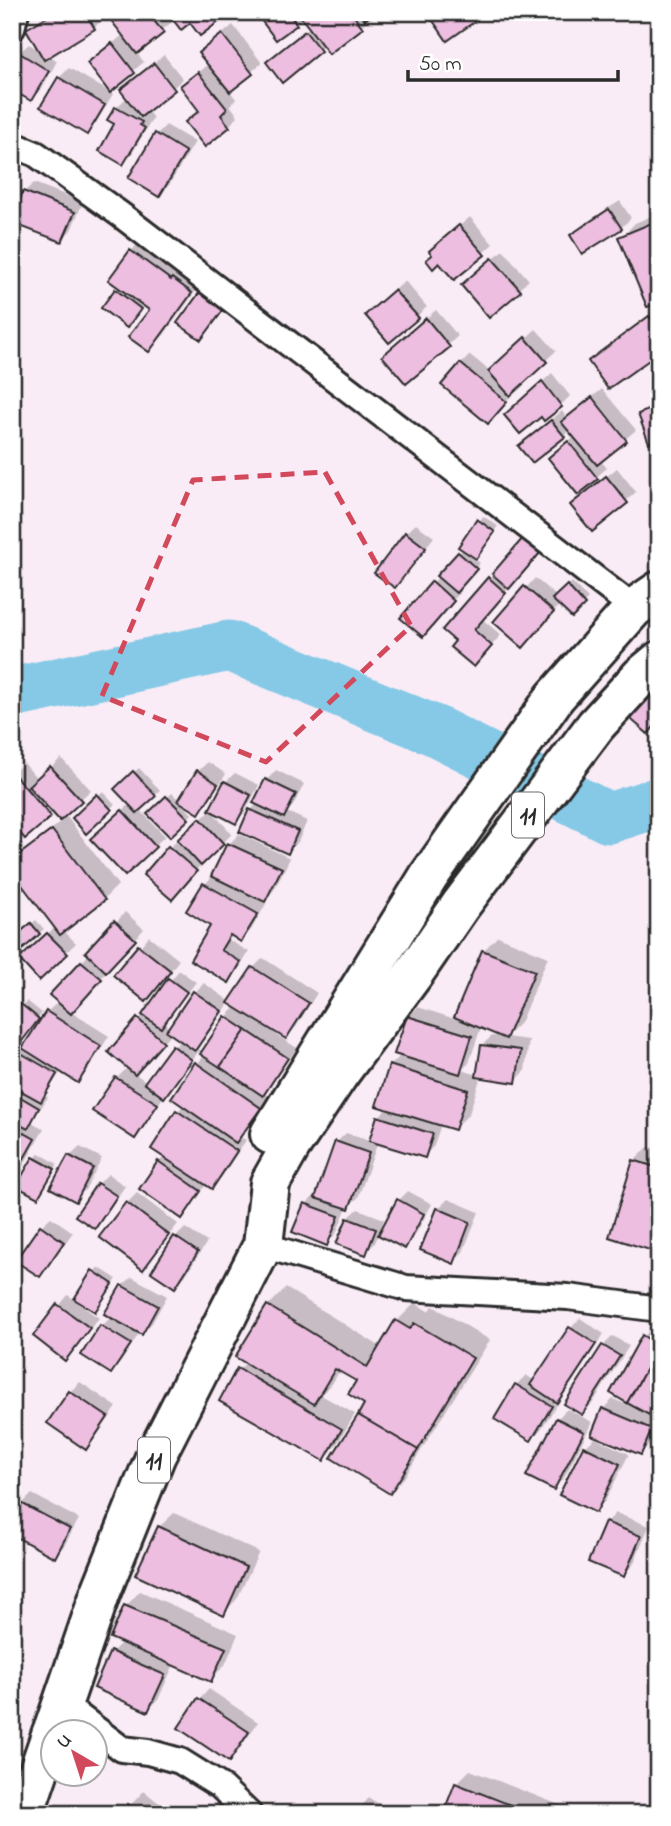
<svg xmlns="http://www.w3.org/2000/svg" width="671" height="1826" font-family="'Indie Flower',sans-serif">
<rect width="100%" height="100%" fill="#faecf6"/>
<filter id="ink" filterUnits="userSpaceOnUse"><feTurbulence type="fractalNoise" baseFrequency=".0143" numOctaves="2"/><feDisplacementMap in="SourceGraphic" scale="14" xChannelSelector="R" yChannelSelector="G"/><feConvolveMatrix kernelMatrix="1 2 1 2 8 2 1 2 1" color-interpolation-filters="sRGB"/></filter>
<g filter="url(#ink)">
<g fill="#0003" fill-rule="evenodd">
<polygon points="51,12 100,12 104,18 94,28 48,55 57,61 41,90 31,99 19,53 29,44 41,51 28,30 38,20"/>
<polygon points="112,12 164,12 172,22 136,52 144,62 110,90 89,63 124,34"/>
<polygon points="169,12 226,12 220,19 190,20"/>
<polygon points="257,12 371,12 369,14 372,17 330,51 325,45 282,80 278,53 310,27 303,17 296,24"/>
<polygon points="429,12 482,12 476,18"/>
<polygon points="233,25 262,63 229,90 236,99 230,105 238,116 229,126 201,110 182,86 209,63 200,53"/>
<polygon points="164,55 183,79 147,110 153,118 132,153 123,163 117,124 109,120 116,108 127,97 132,81"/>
<polygon points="69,68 113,94 96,123 86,133 59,78"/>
<polygon points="166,125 195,142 169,185 159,195 157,134"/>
<polygon points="12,165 17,165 18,194 12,199"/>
<polygon points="34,183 83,202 71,230 62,240 24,192"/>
<polygon points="620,201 631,218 621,228 572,235 582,225"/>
<polygon points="659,213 659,350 590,361 600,351 657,310 621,238 635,223"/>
<polygon points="470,217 493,244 454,278 434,254 441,242"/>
<polygon points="145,237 205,278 163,336 149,350 151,309 144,304 131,321 116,290 120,286 131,251"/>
<polygon points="503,250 529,280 519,289 473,276"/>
<polygon points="405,281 427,307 417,316 377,306"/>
<polygon points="436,310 458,336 407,382 394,346"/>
<polygon points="536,329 556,351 513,390 515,391 497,412 461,364 470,355 490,371"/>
<polygon points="552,373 570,396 561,405 544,419 541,415 516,406"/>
<polygon points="602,389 636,430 600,460 607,468 578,493 560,448 575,436 570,429 564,436 530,437 562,411 567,418"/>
<polygon points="659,401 659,437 640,414 650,405"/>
<polygon points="617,468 636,492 626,501 582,496"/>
<polygon points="483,516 498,526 474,558 480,563 459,587 462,590 432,625 433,583 464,548"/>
<polygon points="416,524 434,537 395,586 406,533"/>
<polygon points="524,539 549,542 482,619 501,635 483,655 452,647 489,579"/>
<polygon points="535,578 557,597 572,582 588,599 572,615 560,604 533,636 496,622"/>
<polygon points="61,758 91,790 60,818 54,812 25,837 12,773 24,763 38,780"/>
<polygon points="208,762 226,774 208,802 199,811 181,802 192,814 171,835 150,814 172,793 180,801 198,771"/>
<polygon points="139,768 160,790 139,809 165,836 125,874 102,829 130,804 117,789"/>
<polygon points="276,770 304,784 293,806 287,812 307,821 298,842 288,852 251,810 258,803 255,802 267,780"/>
<polygon points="235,773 259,785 245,812 236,822 225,782"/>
<polygon points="103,791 115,804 86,831 74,818"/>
<polygon points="211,810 232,834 205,860 172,898 169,848"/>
<polygon points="67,817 118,885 104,899 63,930 76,943 39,979 21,959 56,926 12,861"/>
<polygon points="239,834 290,858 274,890 263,902 266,904 251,930 241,940 233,935 229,940 249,952 238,971 229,981 213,925 189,911 205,884 214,875 229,844"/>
<polygon points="12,908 23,920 12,930"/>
<polygon points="125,912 144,929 71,1012 109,1036 87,1071 77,1081 61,1071 45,1096 48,1097 32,1122 44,1129 23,1166 13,1176 12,1124 15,1120 12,1119 12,1068 47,1012 59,1001 82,962"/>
<polygon points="36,920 44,929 39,933 12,941"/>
<polygon points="149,936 179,960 155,990 116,975"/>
<path d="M498 936 548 957 520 1023 506 1037 529 1040 525 1071 516 1081 481 1076 469 1114 455 1128 441 1124 434 1146 424 1156 378 1142 358 1198 347 1207 336 1234 326 1243 306 1204 316 1194 318 1195 337 1142 346 1133 370 1141 378 1117 388 1108 390 1066 402 1054 408 1017 418 1007 455 1019 483 951ZM481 1027 502 1037 492 1036 482 1045 478 1075 462 1070 469 1063Z"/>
<path d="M263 958 317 993 296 1027 286 1037 277 1031 275 1034 297 1048 272 1084 263 1093 269 1097 240 1137 246 1140 221 1178 211 1187 207 1184 182 1217 159 1162 165 1156 178 1111 184 1105 197 1064 205 1055 199 1051 165 1094 144 1127 134 1137 95 1110 117 1078 128 1067 110 1051 147 1011 179 970 196 982 164 1023 170 1029 194 993 204 983 231 1002 253 968ZM230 1002 237 1006 226 1017 203 1052 196 1047 205 1039ZM172 1032 181 1039 147 1082 134 1073Z"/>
<polygon points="27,1001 42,1013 23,1038 12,1018"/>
<polygon points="80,1147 102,1158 85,1190 75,1200 70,1156"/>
<polygon points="648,1147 659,1150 659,1251 634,1161"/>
<polygon points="39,1153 58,1164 38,1196 19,1185"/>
<polygon points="108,1174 125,1186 104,1217 95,1227 98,1184"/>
<polygon points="408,1191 432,1204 414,1237 404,1247 379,1233 375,1243 365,1253 348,1218 358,1209 384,1219 380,1230 383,1231 399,1200"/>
<polygon points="137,1193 178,1224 142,1268 127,1203"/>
<polygon points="448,1199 479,1212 463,1252 453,1261 438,1209"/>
<polygon points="51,1217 73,1232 49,1266 40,1275 41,1226"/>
<polygon points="185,1228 207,1242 185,1276 175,1285 176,1237"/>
<polygon points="98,1267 117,1279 95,1310 80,1300 78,1303 99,1318 65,1359 35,1336 68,1295 75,1300"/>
<polygon points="132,1277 167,1296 152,1323 142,1333 140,1332 121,1362 111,1372 102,1326 112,1316 122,1286"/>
<polygon points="286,1288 381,1347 397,1321 415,1303 428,1311 433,1306 490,1340 404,1478 390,1492 359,1381 340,1370 332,1384 321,1395 355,1414 337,1444 323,1458 239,1369 247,1362 268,1306"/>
<polygon points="580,1318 604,1334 541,1429 531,1439 516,1385 526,1375 535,1381 571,1328"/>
<polygon points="654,1326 659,1329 659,1401 647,1413 659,1418 659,1424 651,1443 641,1453 603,1409 613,1399 637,1409 638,1407 612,1393 644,1336"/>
<polygon points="613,1336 629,1346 592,1404 582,1413 567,1403 603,1346"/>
<polygon points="80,1382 117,1407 95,1438 86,1448 70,1392"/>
<polygon points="567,1409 592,1422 564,1478 554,1487 557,1419"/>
<polygon points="595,1438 629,1454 605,1501 596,1511 585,1447"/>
<polygon points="32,1494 79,1519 64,1546 55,1556 22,1504"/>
<polygon points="174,1513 259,1552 237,1599 223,1614 159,1527"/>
<polygon points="616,1513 649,1526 633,1565 623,1575 606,1523"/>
<polygon points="140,1591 238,1634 225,1665 210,1680 174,1664 158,1700 148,1710 112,1652 122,1642 112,1637 126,1606"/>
<polygon points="209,1689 258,1722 239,1750 229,1760 200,1699"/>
<polygon points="470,1770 575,1811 574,1814 444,1814 456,1784"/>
<polygon points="144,1791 173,1814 122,1814"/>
<polygon points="369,1798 397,1814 354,1814"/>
</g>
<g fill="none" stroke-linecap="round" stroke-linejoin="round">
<polyline stroke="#85c9e6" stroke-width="51" points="12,693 229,646 436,731 609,818 659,802"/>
</g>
<g fill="#edbee0" stroke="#2b2b2b" stroke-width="2">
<polygon points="55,12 85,12 95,29 44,60 26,29"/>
<polygon points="111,12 147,12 164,33 137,54 107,15"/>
<polygon points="167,12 215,12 221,20 200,36 190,23 181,30"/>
<polygon points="255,12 288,12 297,25 276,40"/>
<polygon points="297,12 351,12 363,28 329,54"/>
<polygon points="359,12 374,12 365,20"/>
<polygon points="427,12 472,12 477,20 447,41"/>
<polygon points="305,31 321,51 282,83 266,62"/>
<polygon points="222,34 253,74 230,92 198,53"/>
<polygon points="112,43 135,73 110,93 87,63"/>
<polygon points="18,52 49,71 31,101 12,90 12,62"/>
<polygon points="154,63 175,90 141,117 120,90"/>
<polygon points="198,72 227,109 221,115 230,127 205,147 185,122 199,111 180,86"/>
<polygon points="58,77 105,105 87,135 40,107"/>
<polygon points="115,107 142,122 140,125 145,128 123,165 99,151 114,124 107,120"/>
<polygon points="155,133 186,152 159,197 128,178"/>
<polygon points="23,191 75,212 62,242 12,223"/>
<polygon points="609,209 622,229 582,254 570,235"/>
<polygon points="659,220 659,319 653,305 647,307 618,237"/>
<polygon points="459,225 485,255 454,280 439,263 433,269 426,260 432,255 429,251"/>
<polygon points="130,250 171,280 172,278 192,293 149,352 128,337 149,310 108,280"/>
<polygon points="492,258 521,291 489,318 461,285"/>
<polygon points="115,289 141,309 127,328 101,308"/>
<polygon points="394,290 419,318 389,343 365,315"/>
<polygon points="200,292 224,309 201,340 177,323"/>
<polygon points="649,316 659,330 659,353 608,389 588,361"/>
<polygon points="426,318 450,347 406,384 382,356"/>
<polygon points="525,337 547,362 510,396 488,371"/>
<polygon points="460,363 507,402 488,424 441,385"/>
<polygon points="542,381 562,407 544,421 541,417 520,434 504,415"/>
<polygon points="592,397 627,441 597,465 561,422"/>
<polygon points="659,406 659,442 658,439 649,443 638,414"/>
<polygon points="551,420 565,437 532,463 518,446"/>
<polygon points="568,441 598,479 578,495 548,458"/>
<polygon points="606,476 628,503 592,532 570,505"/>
<polygon points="477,519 495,532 476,559 458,547"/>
<polygon points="405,532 426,548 395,588 374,573"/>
<polygon points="523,538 540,553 509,589 492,574"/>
<polygon points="458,552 477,569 456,593 436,576"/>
<polygon points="488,577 506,593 474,630 492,646 474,667 450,647 455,641 442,630"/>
<polygon points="432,581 454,601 423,637 400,618"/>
<polygon points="567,585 585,605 572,618 552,599"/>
<polygon points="524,586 554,612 523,648 493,622"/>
<polygon points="648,686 659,694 659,721 648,734 625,714"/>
<polygon points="50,766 82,801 60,821 28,786"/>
<polygon points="197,770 218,784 199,814 178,801"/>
<polygon points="133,771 156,796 137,813 114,789"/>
<polygon points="12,772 51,817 25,839 12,824"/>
<polygon points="265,779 296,794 284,818 253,803"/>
<polygon points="224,781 251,795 236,824 209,810"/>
<polygon points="97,794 112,810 86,834 72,818"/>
<polygon points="166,796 189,819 170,837 147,814"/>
<polygon points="249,809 298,831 288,854 239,832"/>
<polygon points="122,810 156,847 125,876 90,839"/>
<polygon points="200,818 224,844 201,866 177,840"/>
<polygon points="52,830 105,900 60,935 12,872 12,860"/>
<polygon points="227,843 282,868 265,902 211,876"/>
<polygon points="168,846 197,871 172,900 143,875"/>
<polygon points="203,883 258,914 241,942 230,935 221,950 241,962 229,983 190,960 210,926 186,911"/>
<polygon points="114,920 136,940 106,972 85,952"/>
<polygon points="31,923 40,934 12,959 12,939"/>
<polygon points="47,933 68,954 39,981 19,959"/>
<polygon points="138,945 171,971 146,1002 113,975"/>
<polygon points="482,950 535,971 506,1039 454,1017"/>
<polygon points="81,961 102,979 71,1014 49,995"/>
<polygon points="252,967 309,1003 286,1039 228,1003"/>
<polygon points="168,978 187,992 161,1028 142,1015"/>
<polygon points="193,991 222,1011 195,1051 166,1031"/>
<polygon points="21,1004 39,1019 19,1045 12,1040 12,1016"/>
<polygon points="46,1011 101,1046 78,1083 22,1048"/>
<polygon points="225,1016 246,1030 220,1067 200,1054"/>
<polygon points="407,1016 472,1036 460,1074 394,1054"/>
<polygon points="137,1018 164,1042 135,1075 108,1052"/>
<polygon points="246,1030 288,1058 263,1096 220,1067"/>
<polygon points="172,1045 192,1060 164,1098 144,1083"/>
<polygon points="481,1045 521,1050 516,1083 476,1077"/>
<polygon points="19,1052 57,1074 41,1102 12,1086 12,1064"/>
<polygon points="195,1062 261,1108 236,1143 171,1098"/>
<polygon points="389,1065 468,1090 455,1130 376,1106"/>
<polygon points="115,1077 158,1104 135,1139 92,1111"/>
<polygon points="12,1092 39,1108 28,1129 12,1121"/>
<polygon points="176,1110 237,1151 212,1189 151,1149"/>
<polygon points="377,1116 433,1134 425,1158 369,1141"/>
<polygon points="12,1126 35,1139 13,1178 12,1177"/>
<polygon points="335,1141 369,1153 349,1209 315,1198"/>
<polygon points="68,1155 93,1168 76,1202 50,1188"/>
<polygon points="33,1157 55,1169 38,1198 16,1186"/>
<polygon points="633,1160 659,1168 659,1253 609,1237"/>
<polygon points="158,1161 201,1191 182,1219 139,1189"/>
<polygon points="97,1183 117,1196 95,1229 75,1216"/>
<polygon points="397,1199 424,1214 405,1249 378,1235"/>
<polygon points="126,1202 169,1235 143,1270 99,1237"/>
<polygon points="304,1203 339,1216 327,1246 292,1232"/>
<polygon points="437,1208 470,1222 454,1264 420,1250"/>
<polygon points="347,1218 376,1229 366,1255 336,1244"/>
<polygon points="40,1225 64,1242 40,1277 15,1261"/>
<polygon points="174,1236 198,1252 175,1288 151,1272"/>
<polygon points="92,1270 113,1284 95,1312 74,1299"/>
<polygon points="121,1285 158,1306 142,1335 104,1314"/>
<polygon points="57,1304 90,1328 65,1361 33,1336"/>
<polygon points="267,1305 367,1367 395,1320 410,1329 414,1323 473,1358 418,1450 358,1415 364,1404 348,1394 356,1381 335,1369 314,1404 235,1357"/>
<polygon points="100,1325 131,1344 111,1374 81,1355"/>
<polygon points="569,1327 596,1344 557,1403 530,1385"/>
<polygon points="642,1335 659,1346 627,1403 610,1393"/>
<polygon points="602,1345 620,1356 582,1415 564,1404"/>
<polygon points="659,1346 659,1396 649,1415 627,1403"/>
<polygon points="237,1368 342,1429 324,1461 219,1401"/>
<polygon points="515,1384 552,1406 531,1441 494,1419"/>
<polygon points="69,1391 108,1417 86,1450 47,1423"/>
<polygon points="602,1408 652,1429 641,1455 591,1435"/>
<polygon points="358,1415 418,1450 390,1494 331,1458"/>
<polygon points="556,1418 584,1432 554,1490 526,1476"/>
<polygon points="583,1446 620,1464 596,1513 559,1495"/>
<polygon points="21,1503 70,1529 55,1558 12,1535 12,1519"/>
<polygon points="605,1522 641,1536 624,1577 588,1562"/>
<polygon points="158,1526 246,1567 224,1616 135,1575"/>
<polygon points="124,1605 226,1648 211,1682 110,1638"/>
<polygon points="110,1651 165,1675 148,1712 94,1688"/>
<polygon points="198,1698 249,1732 229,1762 178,1728"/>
<polygon points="455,1783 533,1814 443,1814"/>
<polygon points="128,1804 141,1814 120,1814"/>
</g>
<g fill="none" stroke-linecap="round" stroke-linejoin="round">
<g stroke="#2b2b2b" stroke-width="30">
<g id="street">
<polyline points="12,28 16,12"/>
<polyline points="12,144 36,154 121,215 634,608"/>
<polyline points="263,1245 406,1288 568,1297 659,1309"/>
<polyline points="63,1704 122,1749 148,1752 180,1761 220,1786 249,1814"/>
</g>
</g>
<g stroke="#2b2b2b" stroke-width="44">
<g id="highway">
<polyline points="270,1134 429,876 555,697 634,608 659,591"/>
<polyline points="53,1731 100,1594 156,1455 263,1245 270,1183 291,1146 339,1074 412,976 460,906 596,725 641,676 659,661"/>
<polyline points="24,1814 52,1732"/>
</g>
</g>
<use href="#street" stroke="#fff" stroke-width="24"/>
<use href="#highway" stroke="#fff" stroke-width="38"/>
</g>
</g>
<path fill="none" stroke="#d1495b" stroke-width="5" stroke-dasharray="14 9" stroke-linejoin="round" d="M325 472 411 626 266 762 102 696 193 480Z"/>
<g text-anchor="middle" stroke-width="7" stroke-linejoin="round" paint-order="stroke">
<g fill="#fff" stroke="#6b6b6b" stroke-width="2">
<rect x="512" y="792.5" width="32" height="45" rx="5"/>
<rect x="138" y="1437.5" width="32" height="45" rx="5"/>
</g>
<g font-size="26" font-weight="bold" fill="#2b2b2b">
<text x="528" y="824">11</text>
<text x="154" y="1469">11</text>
</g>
</g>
<rect width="671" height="1826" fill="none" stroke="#fff" stroke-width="42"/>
<rect x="21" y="21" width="629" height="1784" fill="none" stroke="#2b2b2b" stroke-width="2.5" filter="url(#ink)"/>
<g transform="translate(74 1753) rotate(321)"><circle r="33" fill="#ffffff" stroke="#aaaaaa" stroke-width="2"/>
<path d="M0-5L12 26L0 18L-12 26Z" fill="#d1495b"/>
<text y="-10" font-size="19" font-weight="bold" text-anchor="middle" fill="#2b2b2b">U</text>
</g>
<path d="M408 70v10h210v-10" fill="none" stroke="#2b2b2b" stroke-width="3.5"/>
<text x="419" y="70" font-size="21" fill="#2b2b2b" stroke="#ffffff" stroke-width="5" paint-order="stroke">50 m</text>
</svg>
